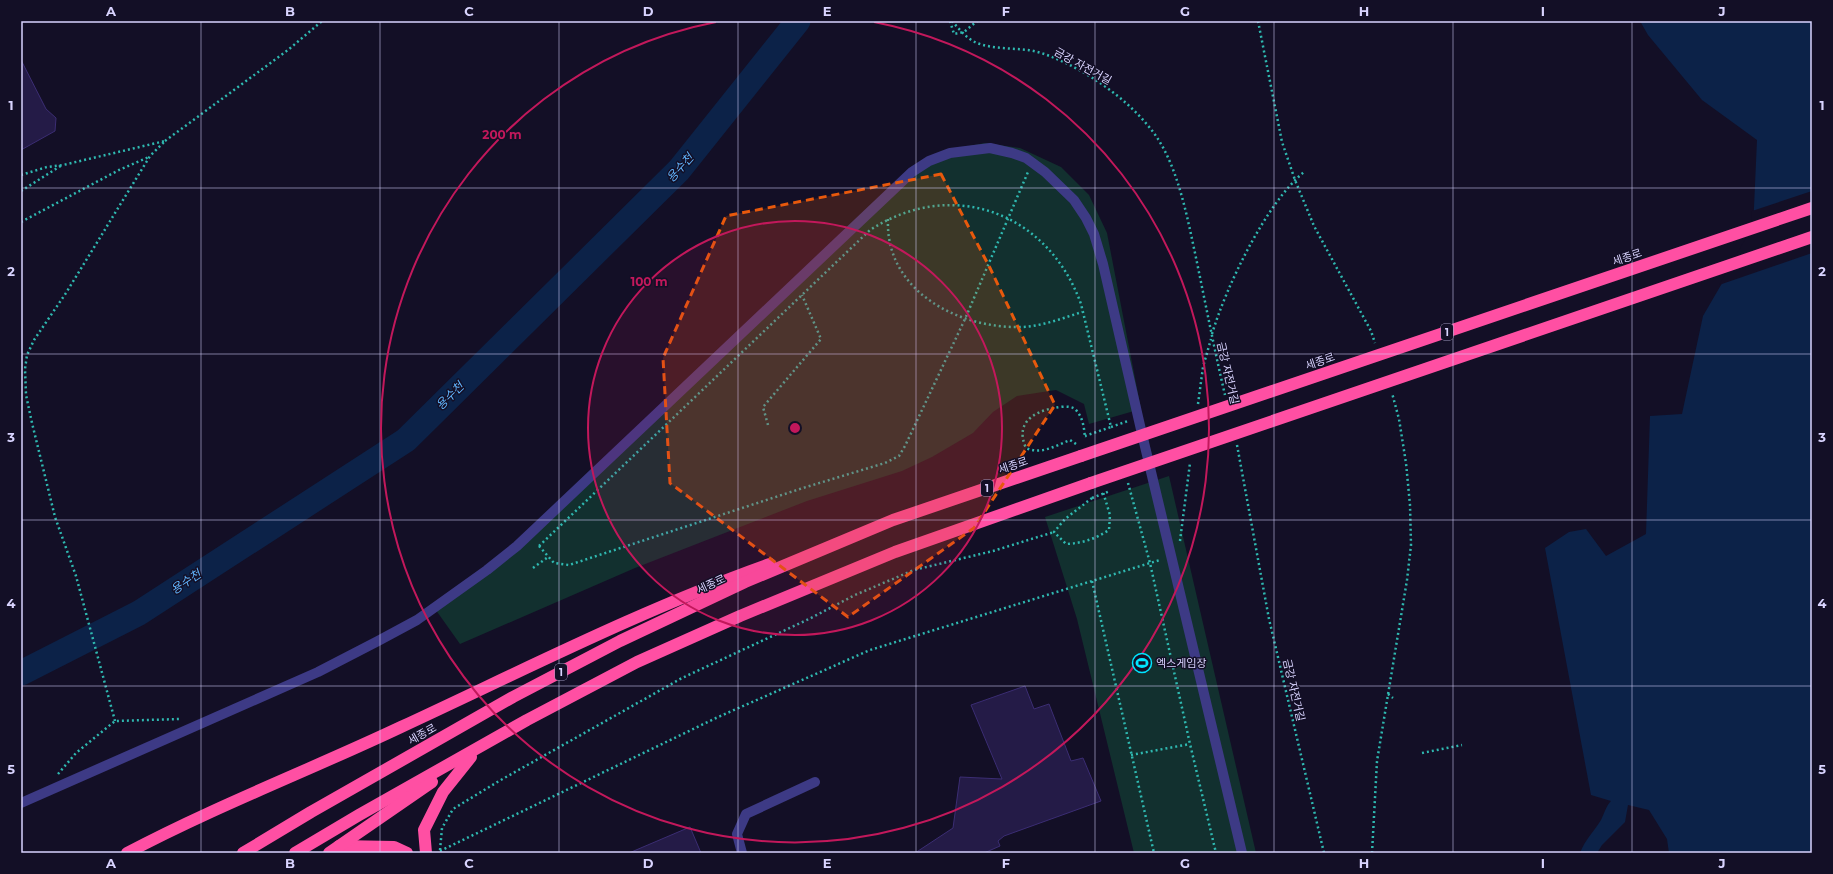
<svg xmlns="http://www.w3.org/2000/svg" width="1833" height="874" font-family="Montserrat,'Noto Sans KR',sans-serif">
<rect width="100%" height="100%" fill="#130f26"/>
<g fill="#12302f">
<polygon points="985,143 1020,148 1061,167 1089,195 1107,233 1141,409 1089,424 1084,404 1056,390 1017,396 993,412 973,433 932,457 902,471 807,501 635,568 460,644 433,606 510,548 942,151"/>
<polygon points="1169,476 1256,853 1134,853 1077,619 1045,517"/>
</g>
<path fill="#0c2248" d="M1640 21H1812V853H1669L1667 839 1649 810 1628 805 1625 822 1602 845 1597 853H1580C1586 838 1593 833 1601 820 1604 814 1606 806 1611 801L1591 795 1545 548 1569 532 1586 529 1606 556 1646 534 1650 416 1682 414 1703 316 1753 230 1757 140 1702 100 1648 35Z"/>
<polygon fill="#130f26" points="1812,191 1812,253 1719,285 1751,229 1752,211"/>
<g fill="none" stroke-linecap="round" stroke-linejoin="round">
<polyline stroke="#0c2248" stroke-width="25" points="21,673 139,613 406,440 679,170 798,21"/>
</g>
<g fill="#241b47" stroke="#3b2d73">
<polygon points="21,60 46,109 56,118 55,131 21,150"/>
<polygon points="1025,686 1034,709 1049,704 1071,761 1083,758 1101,801 1004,836 998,841 1000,846 984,853 915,853 953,828 960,777 1002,779 971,705"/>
<polygon points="690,827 701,853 629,853"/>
</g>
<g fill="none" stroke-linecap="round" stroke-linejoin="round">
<g stroke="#2fb8b0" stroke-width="2.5" stroke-dasharray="2 3" stroke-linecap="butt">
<polyline points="950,21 954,34 964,32 977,21"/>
<path d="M952 21C959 29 967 39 977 43 993 49 1011 48 1028 50 1042 52 1055 58 1068 64 1101 81 1134 105 1156 136 1178 168 1187 216 1195 253 1205 301 1214 348 1225 395"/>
<polyline points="1258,21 1282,142 1295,180 1314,226 1371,331 1375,343"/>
<polyline points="165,141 288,50 322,21"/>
<polyline points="21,175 47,167 63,165 165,141 150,156 66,293 34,340 27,355 25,369 26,395 32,423 55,517 76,576 115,721"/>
<polyline points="21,191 62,165"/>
<path d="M888 219C885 288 953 326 1014 327 1038 328 1060 319 1082 312"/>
<polyline points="21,222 119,170 149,157"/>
<path d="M1212 334C1226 287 1266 203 1304 172"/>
<polyline points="1198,404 1203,367 1211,339"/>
<polyline points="768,425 763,407 821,339 802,295"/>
<polyline points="1111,427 1128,421"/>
<path d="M1076 444 1070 440C1055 446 1041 455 1026 448 1015 424 1032 412 1054 408 1060 407 1069 405 1075 409 1083 417 1084 427 1085 438"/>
<polyline points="1237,445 1269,619 1324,853"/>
<polyline points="1128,483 1150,563 1160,560"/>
<path d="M1092 498 1065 519 1054 532 1066 544C1083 543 1095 539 1109 530L1110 515 1103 492"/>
<polyline points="1180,541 1190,463"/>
<path d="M539 546 870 230C952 177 1048 212 1081 304L1111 427 1085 436"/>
<polyline points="539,546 554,563 569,565 803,488 885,463 899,456 905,446 965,319 1028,172"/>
<polyline points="533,568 548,557"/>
<polyline points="1092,581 1154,853"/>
<polyline points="1388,694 1393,698"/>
<polyline points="1422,753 1462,745"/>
<polyline points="1131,755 1190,744"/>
<polyline points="58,774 76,753 115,721 180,719"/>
<polyline points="440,850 442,828 453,809 499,781 682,678 809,619 855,595 914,570 993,551 1054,532"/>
<polyline points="440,851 716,718 870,650 1150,563 1190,744 1216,853"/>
<polyline points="1372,853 1377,761 1407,580 1411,545 1410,505 1406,463 1399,419 1392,393"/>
</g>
<g stroke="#3d3a85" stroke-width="10">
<polyline points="21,803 318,672 378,641 417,620 487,570 517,546 912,172 929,161 950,153 990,148 1012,153 1026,158 1045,172 1074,200 1086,218 1094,234 1103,264 1142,434 1242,853"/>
<polyline points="742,853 737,834 746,814 815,782"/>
</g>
<g stroke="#ff4fa3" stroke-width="12">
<polyline points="339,846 394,847 407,853"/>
<path d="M127 853C216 806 310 770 401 727 522 671 643 609 770 564"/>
<polyline points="243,853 311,812 513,697 620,641 745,582 893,520 1081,456"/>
<polyline points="295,853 359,815 527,720 637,662 740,616 895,552 1091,483"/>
<polyline points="329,853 432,782"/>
<polyline points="426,853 424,830 443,792 471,757"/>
</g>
<polyline stroke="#2fb8b0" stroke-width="2.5" stroke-dasharray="2 3" stroke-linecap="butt" points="1092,498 1110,491"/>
<g stroke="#ff4fa3" stroke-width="12">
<polyline points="1081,456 1812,208"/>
<polyline points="1091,483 1812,237"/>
</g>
</g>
<path fill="#e8590c" fill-opacity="0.2" stroke="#e8590c" stroke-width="3" stroke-dasharray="8 5" stroke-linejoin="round" d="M941 174 990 268 1055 405 974 528 848 617 670 483 663 358 726 216Z"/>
<path fill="none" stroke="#d9d4ff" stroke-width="1" stroke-opacity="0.55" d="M201 21V853M380 21V853M559 21V853M738 21V853M916 21V853M1095 21V853M1274 21V853M1453 21V853M1632 21V853M21 188H1812M21 354H1812M21 520H1812M21 686H1812"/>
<circle cx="795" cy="428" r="207" fill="#c2185b" fill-opacity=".12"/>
<g fill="none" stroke="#c2185b" stroke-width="2">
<circle cx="795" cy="428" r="207"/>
<path d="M874 22A414 414 0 1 1 716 22"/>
</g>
<defs>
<g id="stadium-ring" transform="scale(1)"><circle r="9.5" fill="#130f26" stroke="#00e5ff" stroke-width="1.5"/><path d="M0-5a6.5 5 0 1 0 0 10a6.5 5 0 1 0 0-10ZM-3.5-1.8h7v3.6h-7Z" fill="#00e5ff"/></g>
</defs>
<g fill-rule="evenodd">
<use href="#stadium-ring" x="1142" y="663"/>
</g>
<g text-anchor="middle" stroke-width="3" stroke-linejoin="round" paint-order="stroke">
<g fill="#130f26" stroke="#9e99be" stroke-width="1">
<rect x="1441" y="324" width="12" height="16" rx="3"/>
<rect x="981" y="480" width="12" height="16" rx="3"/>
<rect x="555" y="664" width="12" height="16" rx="3"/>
</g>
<g font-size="10" font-weight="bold" fill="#d9d4ff">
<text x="1447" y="336">1</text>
<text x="987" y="492">1</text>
<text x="561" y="676">1</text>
</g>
<g font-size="11" fill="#d9d4ff" stroke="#130f26">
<text transform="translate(1083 66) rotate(29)" y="4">금강 자전거길</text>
<text transform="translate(1627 257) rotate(-19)" y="4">세종로</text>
<text transform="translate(1320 361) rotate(-19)" y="4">세종로</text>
<text transform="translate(1228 373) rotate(77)" y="4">금강 자전거길</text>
<text transform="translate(1013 465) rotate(-19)" y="4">세종로</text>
<text transform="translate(711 584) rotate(-25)" y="4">세종로</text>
<text transform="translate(1294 690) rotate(77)" y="4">금강 자전거길</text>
<text transform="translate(422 734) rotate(-30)" y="4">세종로</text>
</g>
<g font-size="11" fill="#d9d4ff" stroke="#130f26" text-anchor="start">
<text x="1156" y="667">엑스게임장</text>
</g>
<g font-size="12" font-style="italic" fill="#62b6ff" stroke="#130f26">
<text transform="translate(680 168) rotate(-48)" y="4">용수천</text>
<text transform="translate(450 396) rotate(-45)" y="4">용수천</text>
<text transform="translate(186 582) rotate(-33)" y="4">용수천</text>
</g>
</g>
<circle cx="795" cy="428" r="6" fill="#c2185b" stroke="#130f26" stroke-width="2"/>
<g font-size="12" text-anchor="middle" font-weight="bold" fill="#c2185b" stroke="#130f26" stroke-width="3" stroke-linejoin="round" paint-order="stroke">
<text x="502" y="139">200 m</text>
<text x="649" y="286">100 m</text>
</g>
<rect width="1833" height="874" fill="none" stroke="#130f26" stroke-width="44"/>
<rect x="22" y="22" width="1789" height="830" fill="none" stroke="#d9d4ff" stroke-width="1.5"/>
<g font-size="13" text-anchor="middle" font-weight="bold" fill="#d9d4ff">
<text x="111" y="16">A</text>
<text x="290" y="16">B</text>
<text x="469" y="16">C</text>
<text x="648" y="16">D</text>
<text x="827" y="16">E</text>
<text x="1006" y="16">F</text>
<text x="1185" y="16">G</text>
<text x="1364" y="16">H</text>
<text x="1543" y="16">I</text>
<text x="1722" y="16">J</text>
<text x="11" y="110">1</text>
<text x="1822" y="110">1</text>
<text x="11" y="276">2</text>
<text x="1822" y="276">2</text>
<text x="11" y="442">3</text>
<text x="1822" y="442">3</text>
<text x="11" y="608">4</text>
<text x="1822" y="608">4</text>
<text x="11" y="774">5</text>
<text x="1822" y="774">5</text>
<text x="111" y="868">A</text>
<text x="290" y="868">B</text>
<text x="469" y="868">C</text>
<text x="648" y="868">D</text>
<text x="827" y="868">E</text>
<text x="1006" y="868">F</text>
<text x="1185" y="868">G</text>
<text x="1364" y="868">H</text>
<text x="1543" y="868">I</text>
<text x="1722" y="868">J</text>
</g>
</svg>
